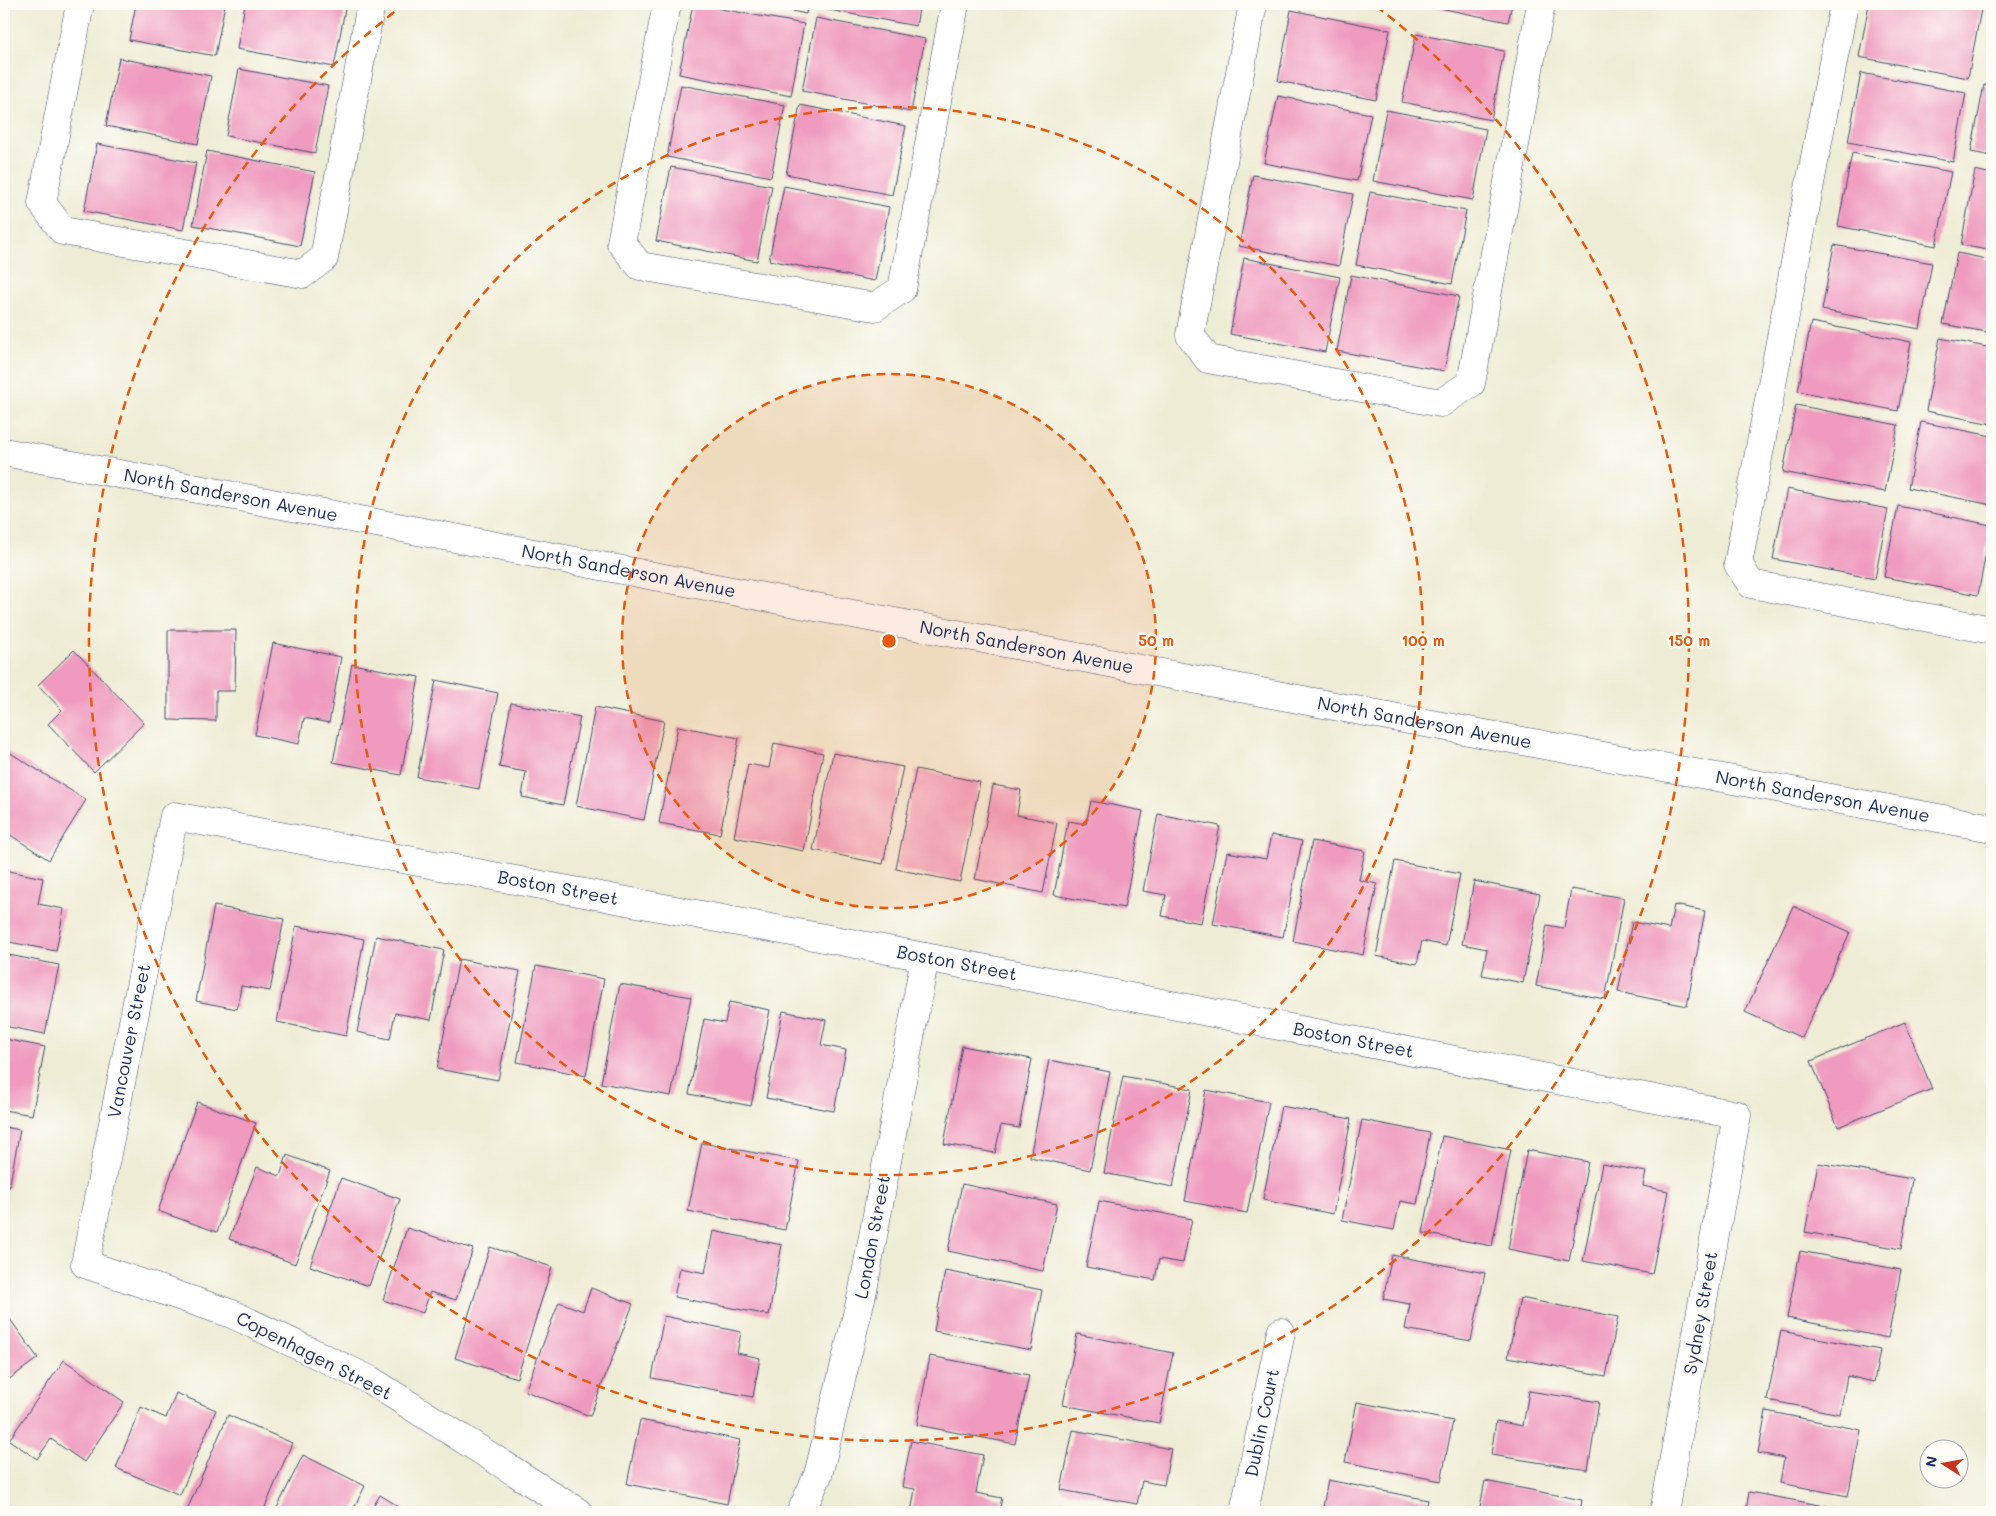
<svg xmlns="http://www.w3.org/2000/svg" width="1996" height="1516" font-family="Mali,sans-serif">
<rect width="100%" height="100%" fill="#fdfcf7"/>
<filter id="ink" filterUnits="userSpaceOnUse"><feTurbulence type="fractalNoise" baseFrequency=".02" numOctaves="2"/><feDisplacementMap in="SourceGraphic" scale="10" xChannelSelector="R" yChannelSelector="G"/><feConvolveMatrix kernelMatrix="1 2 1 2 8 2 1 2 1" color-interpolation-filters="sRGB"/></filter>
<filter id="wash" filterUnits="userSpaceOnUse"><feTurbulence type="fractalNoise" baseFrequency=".0096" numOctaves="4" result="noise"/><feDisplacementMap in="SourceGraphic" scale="20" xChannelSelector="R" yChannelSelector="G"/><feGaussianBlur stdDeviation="1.12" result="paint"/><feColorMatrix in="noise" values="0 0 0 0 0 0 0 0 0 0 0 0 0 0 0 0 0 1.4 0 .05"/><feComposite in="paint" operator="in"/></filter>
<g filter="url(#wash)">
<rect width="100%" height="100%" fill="#efecd5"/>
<g id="blocks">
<g fill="#ef9abe">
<polygon points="136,4 225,4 215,56 129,40"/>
<polygon points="245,4 346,4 334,67 237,49"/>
<polygon points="693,4 804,24 791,96 679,74"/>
<polygon points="759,4 808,4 806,14"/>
<polygon points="825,4 920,4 916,26 824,9"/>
<polygon points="1420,4 1512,4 1508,22"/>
<polygon points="1869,4 1982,4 1968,78 1859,57"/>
<polygon points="1291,10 1390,30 1376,100 1278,81"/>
<polygon points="816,18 925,39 911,112 802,91"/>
<polygon points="1416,34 1504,51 1491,120 1402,102"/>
<polygon points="119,58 211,76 198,144 106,126"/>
<polygon points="239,69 328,86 315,153 226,136"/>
<polygon points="1861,73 1966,93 1953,162 1848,142"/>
<polygon points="681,85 785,105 771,177 667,157"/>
<polygon points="1984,85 1992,86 1992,156 1971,152"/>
<polygon points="1278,96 1371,114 1357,181 1264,163"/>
<polygon points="800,105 906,126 892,195 786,174"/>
<polygon points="1386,110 1486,129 1473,200 1373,181"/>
<polygon points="97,144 196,163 183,230 84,211"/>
<polygon points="207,151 315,172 300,246 193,225"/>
<polygon points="1852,153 1951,172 1936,246 1838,226"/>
<polygon points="671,167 772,186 757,261 656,241"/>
<polygon points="1975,170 1992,174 1992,251 1961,245"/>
<polygon points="1253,175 1353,194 1339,266 1239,246"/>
<polygon points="784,186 889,207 875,281 769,260"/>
<polygon points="1370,192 1466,211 1452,284 1356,265"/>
<polygon points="1834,245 1932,263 1920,329 1822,310"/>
<polygon points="1957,253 1992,260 1992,333 1943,324"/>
<polygon points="1244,258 1340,277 1325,352 1230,334"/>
<polygon points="1351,275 1459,296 1444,371 1337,351"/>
<polygon points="1811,322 1911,342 1898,411 1798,391"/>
<polygon points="1940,338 1992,348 1992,424 1926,411"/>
<polygon points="1796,405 1898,425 1885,492 1783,472"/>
<polygon points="1921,422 1992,436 1992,505 1908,488"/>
<polygon points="1787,489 1888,509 1875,579 1773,559"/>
<polygon points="1898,506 1991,525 1978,595 1884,577"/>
<polygon points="168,630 236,630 235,691 216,691 216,721 168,720"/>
<polygon points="273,643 341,657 329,723 304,718 299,744 255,735"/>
<polygon points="74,650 144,723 94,772 48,724 62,710 38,685"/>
<polygon points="352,664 419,677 401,775 333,762"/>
<polygon points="436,680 498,693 479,789 417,777"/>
<polygon points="511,703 580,717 563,805 522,797 526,772 499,767"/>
<polygon points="595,707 664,721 644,820 576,806"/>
<polygon points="678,726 739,738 720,834 659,823"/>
<polygon points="774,743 823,753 804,851 734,837 748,764 769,768"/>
<polygon points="4,749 86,800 49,860 4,831 4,795 9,786 4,783"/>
<polygon points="833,753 903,767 883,864 813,850"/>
<polygon points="916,769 980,782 960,882 896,869"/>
<polygon points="993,785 1021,790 1017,815 1057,823 1043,893 975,879"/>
<polygon points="1091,801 1143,811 1124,908 1054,895 1068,821 1086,824"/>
<polygon points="1158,814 1220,826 1201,923 1162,916 1166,895 1143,891"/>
<polygon points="1271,835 1302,841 1283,937 1213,924 1227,852 1266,859"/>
<polygon points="1312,841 1365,851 1359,880 1377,884 1363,955 1293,941"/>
<polygon points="1395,861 1460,874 1446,946 1422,941 1417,964 1376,956"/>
<polygon points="4,870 43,878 38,904 64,909 56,951 4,941"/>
<polygon points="1474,881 1540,894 1523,983 1482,975 1487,949 1462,944"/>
<polygon points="1571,889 1624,898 1605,999 1536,986 1547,925 1564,928"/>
<polygon points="1674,905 1705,911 1687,1006 1618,992 1632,922 1669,929"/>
<polygon points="214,906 284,919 270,991 241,986 237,1009 196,1001"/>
<polygon points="1793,906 1850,932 1802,1038 1745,1012"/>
<polygon points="296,926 364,939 346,1036 277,1022"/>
<polygon points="376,936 444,950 431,1020 395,1013 390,1039 357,1032"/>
<polygon points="4,954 59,965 45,1034 4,1026"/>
<polygon points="459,959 520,971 498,1080 437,1069"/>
<polygon points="536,966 604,979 586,1076 517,1062"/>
<polygon points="620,984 691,997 671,1096 601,1083"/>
<polygon points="729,1002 770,1010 751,1106 689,1094 704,1019 725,1023"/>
<polygon points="783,1011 826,1020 821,1045 846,1050 834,1111 766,1098"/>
<polygon points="1905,1022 1932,1089 1838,1127 1811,1061"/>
<polygon points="4,1039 45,1047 32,1115 4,1110"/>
<polygon points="962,1046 1032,1059 1019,1128 1001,1125 995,1153 944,1144"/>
<polygon points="1049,1060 1110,1072 1090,1170 1030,1157"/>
<polygon points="1123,1076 1192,1089 1173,1187 1104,1173"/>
<polygon points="1206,1090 1269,1102 1247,1213 1185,1201"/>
<polygon points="197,1102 256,1123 217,1232 158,1211"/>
<polygon points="1281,1106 1351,1119 1333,1214 1263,1200"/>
<polygon points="1362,1120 1430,1133 1417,1204 1400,1201 1394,1230 1342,1220"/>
<polygon points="4,1127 20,1130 9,1188 4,1187"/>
<polygon points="1442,1136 1511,1150 1492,1246 1423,1233"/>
<polygon points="702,1143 799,1161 785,1230 688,1211"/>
<polygon points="1527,1150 1588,1162 1569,1261 1508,1249"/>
<polygon points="287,1155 330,1171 295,1264 229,1239 257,1167 280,1176"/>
<polygon points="1818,1163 1912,1179 1901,1249 1805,1232"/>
<polygon points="1602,1164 1646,1172 1643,1186 1668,1191 1652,1274 1583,1261"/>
<polygon points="341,1178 400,1199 369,1286 310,1266"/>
<polygon points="962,1184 1057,1204 1043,1271 948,1251"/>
<polygon points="1099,1201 1192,1219 1183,1263 1159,1259 1155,1280 1086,1267"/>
<polygon points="407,1228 473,1249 456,1300 430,1292 423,1313 383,1300"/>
<polygon points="713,1231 782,1245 769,1315 674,1297 680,1268 705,1273"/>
<polygon points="490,1247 552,1267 517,1378 455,1358"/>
<polygon points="1800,1251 1901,1270 1888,1338 1787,1318"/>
<polygon points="1392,1255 1485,1273 1471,1341 1405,1329 1410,1304 1383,1299"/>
<polygon points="945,1271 1042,1290 1031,1350 934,1331"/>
<polygon points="591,1288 633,1304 590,1416 525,1391 559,1302 583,1311"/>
<polygon points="1520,1298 1618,1317 1606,1376 1508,1357"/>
<polygon points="4,1311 38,1358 4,1383"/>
<polygon points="664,1316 741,1332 737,1353 760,1358 753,1397 652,1378"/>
<polygon points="1781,1331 1880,1350 1874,1382 1847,1376 1840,1414 1767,1400"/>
<polygon points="1077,1334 1173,1353 1159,1423 1063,1405"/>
<polygon points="930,1356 1029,1375 1015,1444 917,1425"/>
<polygon points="64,1360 124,1402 84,1462 51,1439 37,1459 9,1440"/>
<polygon points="1529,1391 1599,1402 1588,1470 1491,1455 1496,1421 1523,1426"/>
<polygon points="176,1393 216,1410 180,1495 116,1468 141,1407 166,1418"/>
<polygon points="1357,1402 1453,1421 1441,1481 1345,1462"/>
<polygon points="1766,1411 1861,1430 1848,1496 1780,1483 1784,1458 1758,1453"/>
<polygon points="228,1415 292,1443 263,1512 193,1512 187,1510"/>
<polygon points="640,1420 740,1440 727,1504 627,1484"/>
<polygon points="1073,1430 1171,1449 1164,1485 1142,1481 1137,1504 1061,1490"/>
<polygon points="911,1441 983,1455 976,1493 1002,1498 999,1512 911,1512 915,1489 902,1487"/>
<polygon points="303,1455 365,1486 352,1512 275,1512"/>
<polygon points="1328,1480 1428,1500 1425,1512 1322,1512"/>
<polygon points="1485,1481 1582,1500 1580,1512 1479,1512"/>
<polygon points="1749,1492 1852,1511 1852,1512 1746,1512"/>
<polygon points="380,1495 408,1512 370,1512"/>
<polygon points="1059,1509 1071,1511 1070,1512 1058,1512"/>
</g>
</g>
</g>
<g filter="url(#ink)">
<use href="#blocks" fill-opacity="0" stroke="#3b4b70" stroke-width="1"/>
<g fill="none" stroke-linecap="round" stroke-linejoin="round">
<g stroke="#3b4b70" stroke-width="29">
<g id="minor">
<polyline points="80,4 42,203 63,231 303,274 324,258 371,4"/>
<polyline points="667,4 621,243 640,266 875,307 902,289 955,4"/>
<polyline points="1253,4 1190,335 1208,359 1441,403 1471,383 1541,4"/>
<polyline points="1844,4 1738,564 1751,584 1992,630"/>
<path id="s1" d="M578 1512 370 1380 232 1314 85 1264 174 816 925 957 1737 1115 1664 1512"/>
<path id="s2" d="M801 1512 818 1475 863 1290 925 957"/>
<path id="s3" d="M1244 1512 1281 1332"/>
</g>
</g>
<g stroke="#3b4b70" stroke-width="29">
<g id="highway">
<path id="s4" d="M4 452 1350 709 1992 828"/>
</g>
</g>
<use href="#minor" stroke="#fff" stroke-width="28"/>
<use href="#highway" stroke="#fff" stroke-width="28"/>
</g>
</g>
<circle cx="889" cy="641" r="267" fill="#e8590c" fill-opacity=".12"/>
<g fill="none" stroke="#e8590c" stroke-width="2.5" stroke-dasharray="9 6">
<circle cx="889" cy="641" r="267"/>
<circle cx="889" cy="641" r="534"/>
<path d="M1376 6A800 800 0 1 1 402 6"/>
</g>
<g text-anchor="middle" stroke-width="5" stroke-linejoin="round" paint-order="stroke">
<g font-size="18" fill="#1b2f5e" stroke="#fdfcf7">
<text dy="6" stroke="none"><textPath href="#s4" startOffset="231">North Sanderson Avenue</textPath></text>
<text dy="6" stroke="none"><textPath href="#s4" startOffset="636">North Sanderson Avenue</textPath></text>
<text dy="6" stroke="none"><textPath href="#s4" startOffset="1041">North Sanderson Avenue</textPath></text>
<text dy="6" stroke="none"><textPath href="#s4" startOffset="1446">North Sanderson Avenue</textPath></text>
<text dy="6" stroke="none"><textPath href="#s4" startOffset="1851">North Sanderson Avenue</textPath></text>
<text dy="6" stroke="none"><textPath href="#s1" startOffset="1402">Boston Street</textPath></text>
<text dy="6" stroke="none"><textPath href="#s1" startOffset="1808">Boston Street</textPath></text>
<text dy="6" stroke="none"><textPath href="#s1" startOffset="782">Vancouver Street</textPath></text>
<text dy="6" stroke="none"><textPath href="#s1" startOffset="2212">Boston Street</textPath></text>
<text dy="6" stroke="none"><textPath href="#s2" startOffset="285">London Street</textPath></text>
<text transform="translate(1701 1313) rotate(-80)" y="6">Sydney Street</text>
<text transform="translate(314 1356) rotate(27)" y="6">Copenhagen Street</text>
<text dy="6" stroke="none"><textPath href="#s3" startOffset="91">Dublin Court</textPath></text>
</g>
</g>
<circle cx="889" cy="641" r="8" fill="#e8590c" stroke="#fdfcf7" stroke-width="2.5"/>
<g font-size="15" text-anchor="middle" font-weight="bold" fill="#e8590c" stroke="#fdfcf7" stroke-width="5" stroke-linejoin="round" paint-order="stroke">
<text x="1156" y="646">50 m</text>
<text x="1423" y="646">100 m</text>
<text x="1689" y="646">150 m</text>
</g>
<rect width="1996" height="1516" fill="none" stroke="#fdfcf7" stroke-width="20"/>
<g transform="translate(1944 1464) rotate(281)"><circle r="24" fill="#fdfcf7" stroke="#a3aaba"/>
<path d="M0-4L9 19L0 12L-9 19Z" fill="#c8321e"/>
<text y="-8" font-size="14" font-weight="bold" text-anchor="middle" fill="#1b2f5e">N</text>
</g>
</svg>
